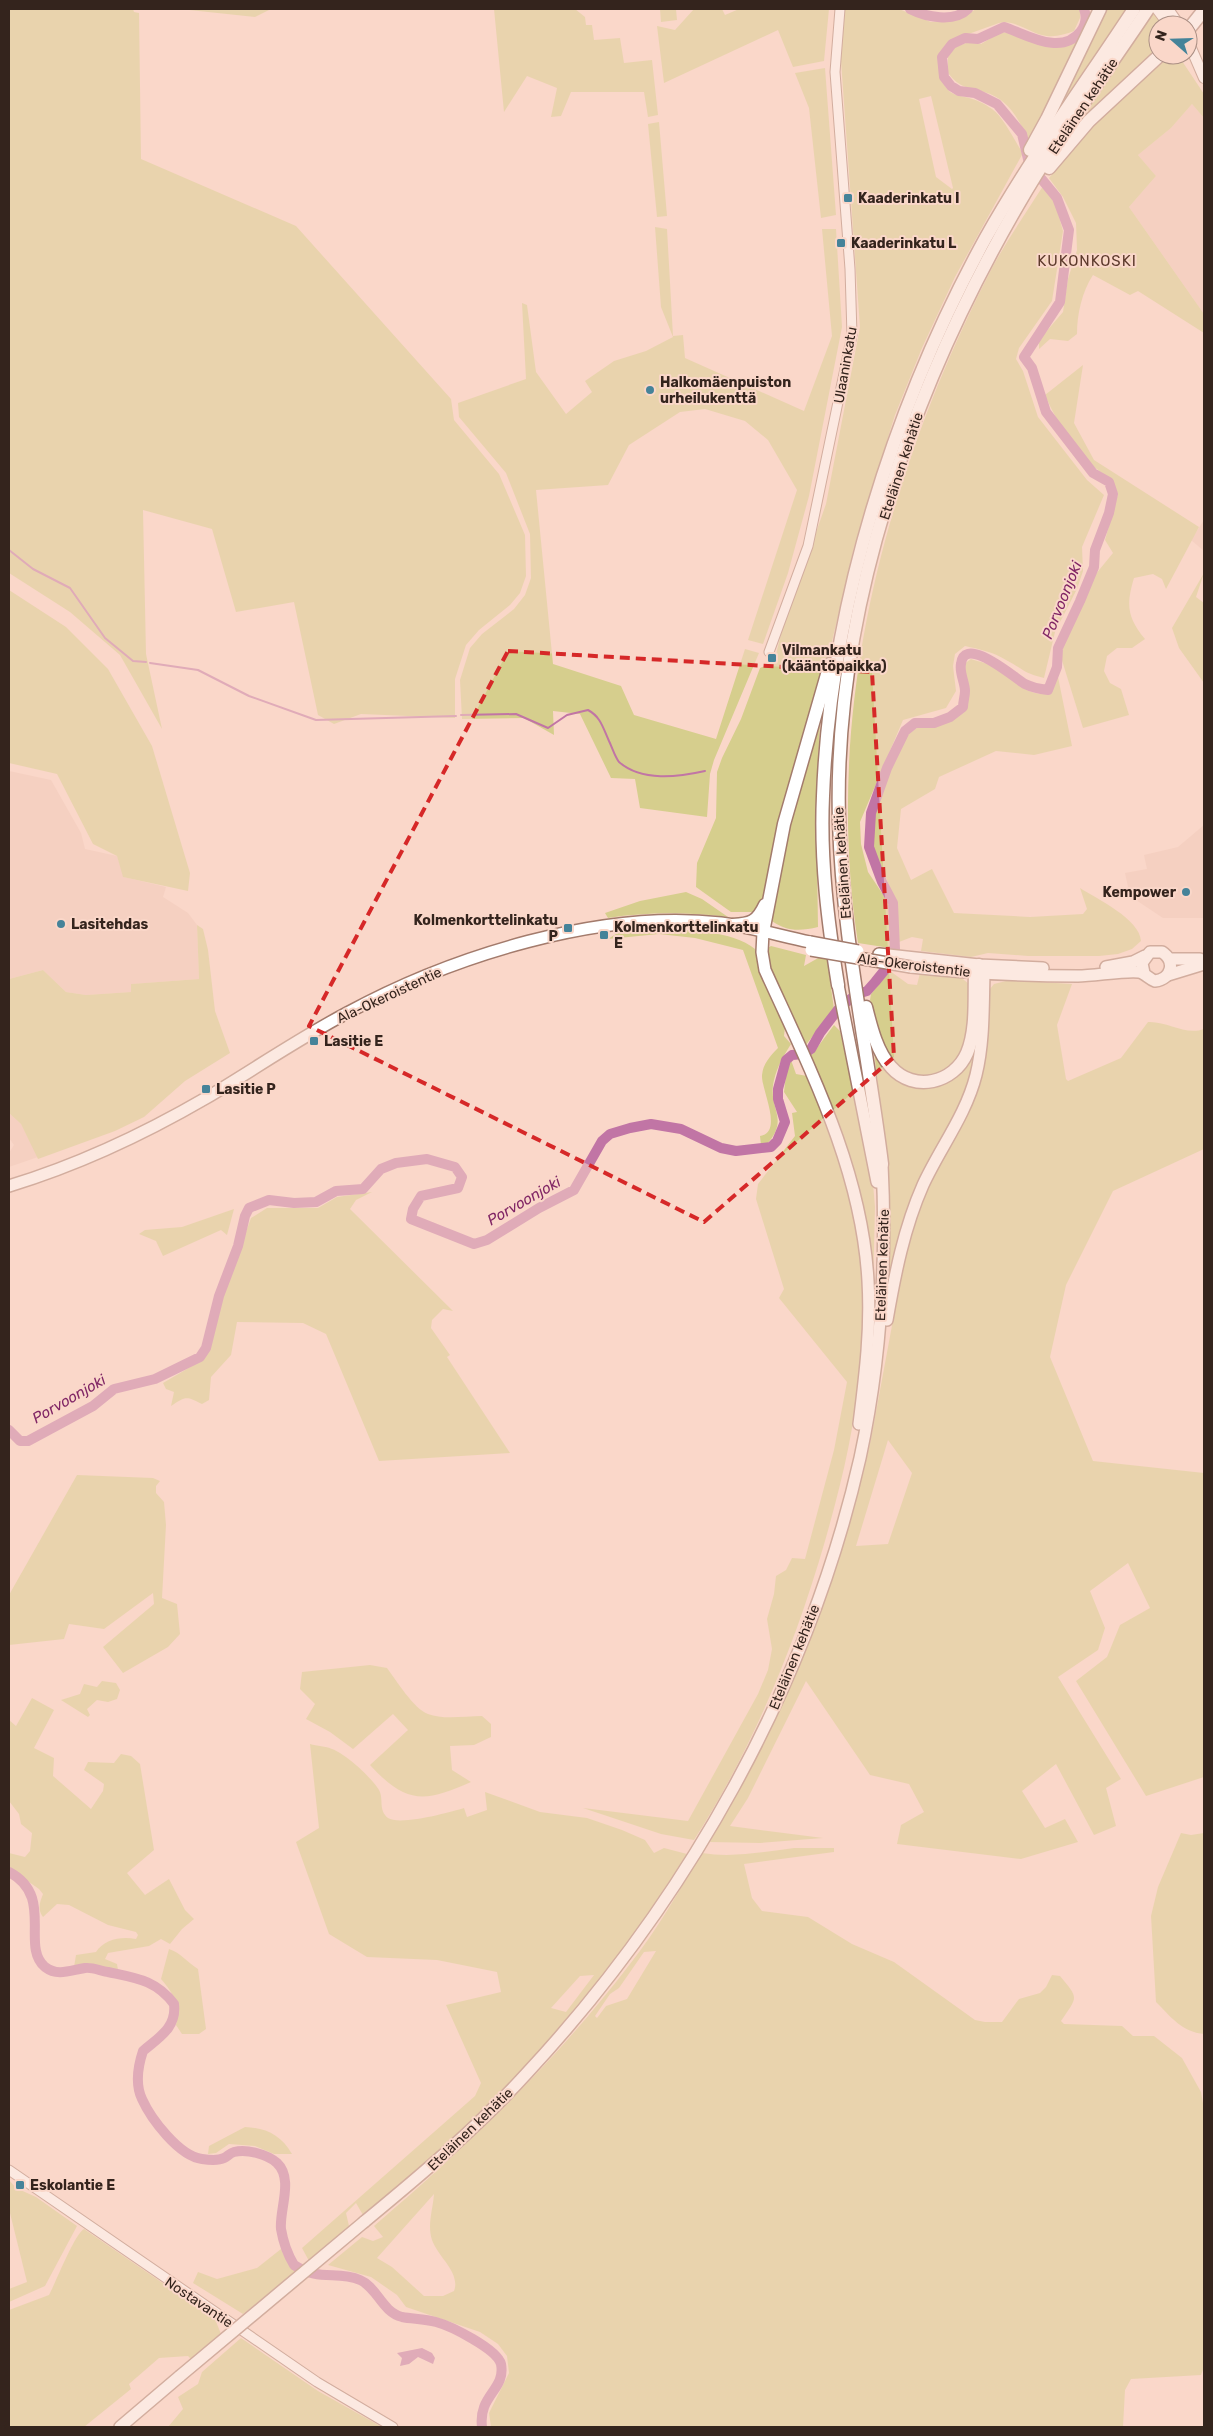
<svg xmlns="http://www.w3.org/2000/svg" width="1213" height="2436" font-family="Rubik,sans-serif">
<rect width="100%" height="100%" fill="#fad7c9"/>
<g fill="#f0c7b8">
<polygon points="1192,104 1204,118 1204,314 1129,207 1156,176 1138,155 1171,128"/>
<polygon points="1204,520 1204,551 1191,540"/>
<polygon points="9,771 51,780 81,833 85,849 117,856 124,877 166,887 163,897 188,913 197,925 199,979 132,984 131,992 86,995 66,992 43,970 9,979"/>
<polygon points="1204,825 1204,918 1163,918 1130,896 1125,873 1147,869 1144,855 1178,847"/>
<polygon points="9,1113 21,1124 38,1157 9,1167 9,1153 14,1145 9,1138"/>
</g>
<g fill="#d6ce8d" fill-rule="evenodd">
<polygon points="9,9 133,9 134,12 139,13 141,159 296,226 451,399 454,420 499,474 525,535 526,576 520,593 510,605 479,630 466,645 455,679 455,718 361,714 334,724 318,715 294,602 236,612 212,529 143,510 146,654 162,729 120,655 70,612 9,573"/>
<polygon points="180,9 271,9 255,17"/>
<polygon points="494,9 575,9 585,17 586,25 592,25 594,40 620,38 624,63 652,60 658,115 648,117 644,92 571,92 561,116 551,117 557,88 527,76 504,112"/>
<polygon points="660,9 676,9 677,20 661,22"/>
<polygon points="694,9 722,9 725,15 739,9 829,9 824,61 793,67 778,30 664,83 657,26 675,30"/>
<path d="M845 9H899L931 22 958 20 976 9H1080V18L1074 31C1066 34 1057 37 1047 36 1030 34 1016 19 999 23L949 41 938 56C944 112 960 85 992 109 1003 116 1015 142 1023 153L955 277 922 348 895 415 854 547 820 693 774 841 763 901 757 915 751 912H731L696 887 697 863 716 818 717 772 722 758 741 719 760 668 774 662 783 626 826 504 860 327 840 47ZM931 96 953 188 952 189 936 177 919 99Z"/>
<polygon points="1106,9 1128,9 1057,112"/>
<polygon points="1153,11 1165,25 1158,25 1158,53 1074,130"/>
<path d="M1001 32C1031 34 1057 64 1084 32L1062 82 1028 142C1021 121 1008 98 984 92 966 86 961 89 948 73V57L955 47 969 42 981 44Z"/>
<path d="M1175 56 1180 58 1204 94V118L1192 104 1171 128 1138 155 1156 176 1129 207 1204 314V333L1138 291 1130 295 1093 275C1082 292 1077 314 1077 334L1068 341 1050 339 1039 349V340L1063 312 1068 279 1077 250 1076 223 1063 197 1049 178 1096 121 1168 58Z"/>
<polygon points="825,68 836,215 821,218 809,108 795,73"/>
<polygon points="659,122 667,216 657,217 648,124"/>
<path d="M1043 186 1055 202 1063 231 1052 301 1019 348 1016 359 1023 371 1038 417 1087 480 1104 495 1082 547 1083 571 1077 589 1055 632 1044 678C1023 673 1023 669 1006 660 993 652 979 649 965 646L955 654 953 666 956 691 946 708 903 720 860 822 861 844 868 872 888 902 890 948 858 943C822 710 886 474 992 268 1007 240 1026 213 1043 186Z"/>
<polygon points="655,227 667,229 673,336 683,335 685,358 804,411 832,336 822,229 836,229 842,327 809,496 788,573 763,644 748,640 797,490 768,440 745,421 705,409 680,412 629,445 608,485 536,490 553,664 621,686 634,715 716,739 745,649 759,653 714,760 710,774 707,817 640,808 635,779 611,778 580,714 553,711 554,735 524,718 462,719 460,680 470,648 482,634 514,609 525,595 531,578 530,534 506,473 459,417 458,403 526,379 522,303 527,305 536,372 566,414 592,392 585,381 614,361 646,351 673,337 661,307"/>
<path d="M1083 365 1074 423 1094 460 1199 527 1166 589 1162 579 1153 574 1134 578C1126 605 1127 617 1145 639L1132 648H1117L1107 656 1104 671 1110 683 1121 689 1129 715 1083 728 1060 654 1095 575 1113 553 1105 540 1118 494 1112 479C1081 463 1059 427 1045 395Z"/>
<polygon points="1204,573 1196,597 1204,603 1204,683 1179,648 1172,628"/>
<polygon points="9,590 66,627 108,669 152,746 190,873 188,891 123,877 117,856 93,844 57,774 9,763"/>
<path d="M971 659C979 662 989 663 997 667 1019 677 1018 695 1048 694L1057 672 1072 746 1034 755 996 751 939 777 935 789 901 809 897 848 911 880 932 869 954 913 1030 917 1083 914 1087 909 1080 888C1097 899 1140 919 1141 941L1132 949 1118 954 1099 956H1028L988 953 971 957 921 951 923 939 912 937 899 942 896 902 872 844 875 813 890 769 908 734 917 728 934 726 950 720 964 710 969 691 964 664Z"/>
<path d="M820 725 816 797 818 927C801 931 787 932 772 921L790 825Z"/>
<path d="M686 892 702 899 728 917C687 912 648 912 608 918L605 913 640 901Z"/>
<polygon points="197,925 203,929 208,950 215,1011 230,1053 185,1081 144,1117 115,1131 38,1159 21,1124 9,1113 9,979 43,970 66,992 86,995 131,992 131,984 199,979"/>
<path d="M654 928C682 930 733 930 755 949L785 1027 784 1036 791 1044C784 1055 777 1067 774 1080 767 1109 791 1118 766 1145H761L760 1136C784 1132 761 1090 762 1075 763 1064 770 1056 778 1048L743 950 695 938 659 934 608 939 619 932Z"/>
<path d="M771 946 806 955 804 966 820 957 827 959 834 1009 805 1046C794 1022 765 972 768 948Z"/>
<path d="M890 971 908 984 917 985 920 973 959 976 969 984C972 1004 971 1045 958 1062 953 1069 938 1074 931 1078L904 1073 885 1052 870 1000 871 994Z"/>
<path d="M1010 980 1072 984 1057 1025 1066 1079 1068 1081 1121 1058 1148 1022C1168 1021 1185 1036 1204 1029V1149L1113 1191 1066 1285 1050 1357 1093 1461 1204 1473V1777L1146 1796 1076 1681 1107 1657 1120 1625 1150 1608 1128 1563 1090 1591 1105 1628 1098 1650 1058 1677 1121 1779 1106 1788 1116 1826 1094 1835 1056 1764 1022 1791 1045 1828 1065 1819 1078 1842 1021 1859 897 1844 901 1825 924 1812 909 1784 870 1775 806 1681 748 1798 730 1826 823 1838 760 1843 710 1842 755 1757 840 1548 863 1474 871 1439 903 1266 916 1215 932 1176 977 1094 982 1075 990 989 994 984ZM888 1440 912 1473 888 1544 856 1546Z"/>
<polygon points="978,994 976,1057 969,1087 892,1274 888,1274 886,1157 874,1051 906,1082 961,1071"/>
<polygon points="834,1025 840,1031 872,1172 875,1207 873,1291 858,1192 841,1129 811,1056"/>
<path d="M791 1060 796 1074 807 1076C837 1150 864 1225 865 1306 866 1326 862 1347 860 1366 855 1428 842 1481 825 1541 795 1645 753 1748 694 1840L661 1834 583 1808 688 1821 758 1694 768 1670 772 1649 767 1619 774 1594 776 1576 786 1570 792 1558 805 1559 834 1450 847 1382 779 1298 784 1289 756 1199 758 1184 795 1136 792 1113 797 1112 784 1092 787 1066Z"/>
<path d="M372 1192 356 1200 350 1209 453 1311 443 1309 432 1320 431 1328 450 1355 447 1357 510 1453 379 1461 326 1334 303 1323 237 1322 231 1355 211 1377 209 1400 202 1404C186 1396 186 1396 171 1406L174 1392 166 1389 163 1383 204 1359 210 1349 222 1296 251 1218 267 1208H318L337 1197Z"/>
<polygon points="234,1209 227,1235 221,1230 163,1256 156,1241 139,1234 145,1230 182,1227"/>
<polygon points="77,1475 153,1478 160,1481 156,1486 156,1493 164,1502 166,1525 162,1598 177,1604 180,1634 168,1647 123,1673 103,1647 154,1604 153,1593 104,1629 69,1624 64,1639 9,1645 9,1595"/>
<path d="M370 1665 387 1668C396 1680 414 1709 428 1714 443 1720 465 1716 482 1716L491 1724V1737L474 1745 450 1746 452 1770 471 1782C424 1803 406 1804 370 1765L408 1730 393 1714 353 1749 330 1732 306 1719 315 1704 300 1689 302 1672Z"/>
<polygon points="102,1681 116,1683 120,1690 117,1699 108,1702 97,1700 87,1709 90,1715 88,1717 61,1700 80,1694 84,1684 97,1687"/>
<path d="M32 1698 54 1710 34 1748 54 1758 53 1776 91 1809 103 1791 104 1784 84 1770 88 1762 114 1763 121 1754 131 1756 140 1764 154 1850 127 1873 145 1895 169 1879 185 1910 194 1919 182 1929 170 1944 161 1939 149 1946 108 1953 105 1959 117 1964 118 1970C98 1967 95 1963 74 1967L76 1955 96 1952C104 1939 122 1936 136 1939L138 1935 136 1932 108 1925 69 1905 57 1904 43 1917C37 1909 40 1902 43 1894L39 1889 9 1868V1853L25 1857 30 1851 32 1833 21 1824 19 1814 9 1801V1720L16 1726Z"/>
<path d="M310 1744C317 1746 326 1746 332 1749 346 1754 371 1777 379 1790 384 1799 378 1810 388 1818 400 1826 451 1812 464 1808L467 1817 487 1810 485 1792 540 1812 587 1818 622 1830 645 1840 654 1853 664 1848 687 1854C654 1906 619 1957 579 2006 519 2080 449 2144 376 2205L363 2215 356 2203 346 2213 349 2226 309 2261 302 2248 475 2096 481 2083 446 2005 501 1992 497 1972 437 1960 367 1957 329 1934 296 1842 319 1828ZM594 1975 566 2012 551 2008 580 1976Z"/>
<path d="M1181 1833 1191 1835 1204 1833V2034C1182 2032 1171 2017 1156 2002L1151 1916 1158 1887Z"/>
<path d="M794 1848H834V1852L744 1864 752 1898 762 1911 808 1917 852 1944 894 1962 975 2020 985 2022H1002L1019 1999 1040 1993 1046 1987 1052 1975 1060 1976C1079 1999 1078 1996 1061 2021L1064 2024 1122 2026 1133 2036H1154L1182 2058 1201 2092 1204 2109V2367L1201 2375 1131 2379 1125 2390 1123 2427H491L489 2413 509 2373 507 2356 498 2344 480 2332 406 2307 397 2295 371 2277 328 2265 362 2237 373 2241 383 2237 374 2226C467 2147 555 2062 630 1964 657 1930 679 1891 702 1853 732 1858 764 1852 794 1848ZM656 1951 627 1999 606 2006 597 2018 595 2016 610 1994 619 1988 644 1952ZM434 2194C433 2209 427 2225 432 2240 438 2257 461 2273 454 2291L443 2296H424L392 2267 377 2258Z"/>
<path d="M169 1949C181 1953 187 1962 198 1969L206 2029 199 2034H182L176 2025C180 2005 174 1994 161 1979Z"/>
<path d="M245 2127C266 2128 281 2135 292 2154H274L255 2146 229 2144 216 2153 208 2154 209 2146Z"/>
<polygon points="9,2180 16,2188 36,2197 77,2226 45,2286 9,2302 9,2289 27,2282 9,2209"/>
<path d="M84 2229 215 2319 221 2334 191 2359 188 2356 159 2358 129 2384 131 2389 84 2427H9V2310L49 2295C56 2282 74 2235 84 2229Z"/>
<polygon points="281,2249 287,2261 297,2271 243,2314 193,2283 198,2272 217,2279 257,2268"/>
<polygon points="241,2338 318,2391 382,2427 168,2427 183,2409 178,2397 198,2384 202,2372"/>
</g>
<polygon fill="#c175a5" points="422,2348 432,2353 435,2358 433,2364 418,2357 409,2364 400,2366 402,2358 397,2353"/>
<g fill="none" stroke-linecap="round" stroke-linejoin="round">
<g stroke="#c175a5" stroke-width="2">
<polyline points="9,550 33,569 70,588 105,638 133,661 146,662"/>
<polyline points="150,663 198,670 249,696 316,720 456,716"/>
<path d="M461 715 516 714 548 728 567 715 588 710C601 717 603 728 609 741 612 747 615 757 619 762 642 782 678 777 705 771"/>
</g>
<g stroke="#c175a5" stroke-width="10">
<path d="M910 9C926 17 954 23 968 9"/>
<path d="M9 1430 20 1441H28L93 1406 114 1389 155 1379 200 1357 206 1348 219 1296 238 1246 245 1216 249 1208 269 1200 294 1203 316 1202 336 1191 363 1189 381 1169 396 1163 427 1159 455 1167 462 1177 458 1188 421 1196 413 1209 411 1219 474 1244 487 1240 539 1208 574 1190 602 1141 610 1134 630 1128 651 1124 681 1129 721 1148 736 1151 771 1147 777 1141 785 1122 778 1099V1089L786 1060 792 1055 804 1054 811 1049 820 1033 840 1007 857 994 867 991 875 982 888 966 895 950 893 903 882 882 869 847 871 813 887 768 905 731 915 723H934L950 717 963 707C963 702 965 696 965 691 965 683 959 672 961 664 964 633 1017 680 1025 684 1033 688 1039 689 1048 690L1057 667 1058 648 1080 601 1094 567 1095 550 1109 513 1113 494 1109 482 1093 473 1046 412 1032 368 1024 357 1060 302 1069 230 1057 198 1035 171 1028 159 1022 134 997 104 975 93 959 91 951 86 944 77 942 57 952 44 965 38 978 39 1004 27C1026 34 1061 57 1081 31 1086 24 1087 17 1084 9"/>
<path d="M9 1872C55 1896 20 1946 45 1967 58 1977 71 1970 85 1968 93 1967 100 1971 108 1972 136 1978 156 1980 174 2004 177 2028 158 2038 143 2051 138 2066 135 2084 142 2099 151 2119 179 2156 202 2159 209 2160 218 2161 224 2158 228 2156 230 2153 234 2152 247 2149 267 2154 277 2163 294 2179 279 2210 281 2229 283 2241 288 2255 294 2265 319 2282 337 2270 360 2280 377 2287 382 2312 402 2317 413 2319 424 2319 436 2322 451 2326 497 2349 501 2364 506 2390 478 2395 482 2427"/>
</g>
<g stroke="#a37b6c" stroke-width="11">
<g id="tertiary">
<polyline points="769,652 808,546 852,335 850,269 835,72 840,9"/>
<polyline points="9,2170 317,2382 393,2427"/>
</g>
</g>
<g stroke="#a37b6c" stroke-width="12">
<g id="secondary">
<polyline points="1157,9 1169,25"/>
<polyline points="1168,9 1179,25"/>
<polyline points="1188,41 1204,78"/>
</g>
</g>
<g stroke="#a37b6c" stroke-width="14">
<g id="primary">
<polyline points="879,954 979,965 1043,968"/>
<polyline points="1170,959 1200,959"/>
<path d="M911 967C966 973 1022 976 1078 976 1094 976 1126 970 1139 972 1145 973 1149 979 1155 981 1172 979 1176 961 1162 952H1150L1142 963 1144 973"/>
<polyline points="1106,967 1133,962 1145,956"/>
<polyline points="1168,975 1204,964"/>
<path d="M9 1186C78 1165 144 1134 206 1098 253 1070 298 1039 347 1013 452 956 601 909 721 923 751 927 781 936 810 942"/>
</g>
</g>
<g stroke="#a37b6c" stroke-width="14">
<g id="trunk">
<path d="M763 932 762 952 765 970C810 1069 862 1170 868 1281 871 1330 865 1376 859 1424"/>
<polyline points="838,985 877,1182"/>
<path d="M887 1320C895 1274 904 1228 923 1185 940 1148 966 1115 976 1075 984 1043 983 1007 984 973L979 965"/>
<path d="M364 2222C421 2175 477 2128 527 2073 686 1902 808 1687 860 1458 881 1361 887 1263 882 1164"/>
<polyline points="120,2427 180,2376"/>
</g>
</g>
<g stroke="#a37b6c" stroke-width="15">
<g id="motorway">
<polyline points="1188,30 1204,10"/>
<polyline points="1030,150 1047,119 1100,9"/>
<polyline points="1049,168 1089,121 1160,55"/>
<path d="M733 925C751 924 757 922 765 905"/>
<polyline points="763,932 784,824 830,664"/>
<path d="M838 985C828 923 820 860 823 796 830 606 894 406 985 239 1030 159 1084 85 1134 9"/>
<path d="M866 1007C871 1027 877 1052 891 1067 914 1093 954 1083 967 1053 977 1029 974 998 975 973L979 965"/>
<path d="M882 1164C868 1050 842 937 839 821 833 609 913 386 1018 205 1057 137 1105 74 1148 9"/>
</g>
</g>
<use href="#tertiary" stroke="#fff" stroke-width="9"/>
<use href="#secondary" stroke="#fff" stroke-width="10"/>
<use href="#primary" stroke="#fff" stroke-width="11"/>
<use href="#trunk" stroke="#fff" stroke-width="11"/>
<use href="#motorway" stroke="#fff" stroke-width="12"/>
<g stroke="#a37b6c" stroke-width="14" stroke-linecap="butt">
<g id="primary-bridge">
<polyline points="810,942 858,951"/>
<polyline points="811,950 911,967"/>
</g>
</g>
<g stroke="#a37b6c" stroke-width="14" stroke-linecap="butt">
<polyline id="trunk-bridge" points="180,2376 364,2222"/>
</g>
<use href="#primary-bridge" stroke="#fff" stroke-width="11"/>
<use href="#trunk-bridge" stroke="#fff" stroke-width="11"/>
</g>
<path d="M0 0H1213V2436H0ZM508 651 872 672 894 1057 704 1222 309 1026Z" fill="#fad7c9" fill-opacity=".55" fill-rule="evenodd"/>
<path fill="none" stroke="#d62828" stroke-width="4" stroke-dasharray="10 6" stroke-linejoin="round" d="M508 651 872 672 894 1057 704 1222 309 1026Z"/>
<g fill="#458399" stroke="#fad7c9" stroke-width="2">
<rect x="843" y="193" width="10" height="10" rx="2.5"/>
<rect x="836" y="238" width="10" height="10" rx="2.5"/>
<circle cx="650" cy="390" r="5"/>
<rect x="767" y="653" width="10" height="10" rx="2.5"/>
<circle cx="1186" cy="892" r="5"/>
<circle cx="61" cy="924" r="5"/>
<rect x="563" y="923" width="10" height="10" rx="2.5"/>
<rect x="599" y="930" width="10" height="10" rx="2.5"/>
<rect x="309" y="1036" width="10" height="10" rx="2.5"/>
<rect x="201" y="1084" width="10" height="10" rx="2.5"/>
<rect x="15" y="2180" width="10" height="10" rx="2.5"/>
</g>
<g text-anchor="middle" stroke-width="4" stroke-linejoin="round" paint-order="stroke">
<g font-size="14" fill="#34241d" stroke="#fad7c9">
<text transform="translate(1083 106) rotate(-56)" y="5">Eteläinen kehätie</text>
<text transform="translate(845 365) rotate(-80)" y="5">Ulaaninkatu</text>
<text transform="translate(901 466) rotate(-72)" y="5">Eteläinen kehätie</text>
<text transform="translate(842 863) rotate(-94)" y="5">Eteläinen kehätie</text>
<text transform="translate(914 965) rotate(7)" y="5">Ala-Okeroistentie</text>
<text transform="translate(389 995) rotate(-25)" y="5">Ala-Okeroistentie</text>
<text transform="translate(882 1265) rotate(-88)" y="5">Eteläinen kehätie</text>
<text transform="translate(794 1657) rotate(-68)" y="5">Eteläinen kehätie</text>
<text transform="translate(470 2129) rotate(-44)" y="5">Eteläinen kehätie</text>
<text transform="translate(199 2302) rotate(34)" y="5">Nostavantie</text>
</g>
<g font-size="14" font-weight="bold" fill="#34241d" stroke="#fad7c9" text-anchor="start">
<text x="858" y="203">Kaaderinkatu I</text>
<text x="851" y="248">Kaaderinkatu L</text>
<text x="660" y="387">Halkomäenpuiston<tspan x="660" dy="16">urheilukenttä</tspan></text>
<text x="782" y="655">Vilmankatu<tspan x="782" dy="16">(kääntöpaikka)</tspan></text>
<text x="1176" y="897" text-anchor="end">Kempower</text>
<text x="558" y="925" text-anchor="end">Kolmenkorttelinkatu<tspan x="558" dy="16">P</tspan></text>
<text x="71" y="929">Lasitehdas</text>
<text x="614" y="932">Kolmenkorttelinkatu<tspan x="614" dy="16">E</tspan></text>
<text x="324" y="1046">Lasitie E</text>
<text x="216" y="1094">Lasitie P</text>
<text x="30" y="2190">Eskolantie E</text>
</g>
<g font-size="15" letter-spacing="1" fill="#5d3a2c" stroke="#fad7c9">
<text x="1087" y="266">KUKONKOSKI</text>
</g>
<g font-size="15" font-style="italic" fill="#812665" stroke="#fad7c9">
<text transform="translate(1062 600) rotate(-68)" y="5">Porvoonjoki</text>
<text transform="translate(524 1201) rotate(-30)" y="5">Porvoonjoki</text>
<text transform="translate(69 1399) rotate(-30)" y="5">Porvoonjoki</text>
</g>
</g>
<rect width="1213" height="2436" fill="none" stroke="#34241d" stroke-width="20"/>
<g transform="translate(1173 40) rotate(290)"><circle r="24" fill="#fad7c9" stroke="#ab8f84"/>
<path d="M0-4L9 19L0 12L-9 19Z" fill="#458399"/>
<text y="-8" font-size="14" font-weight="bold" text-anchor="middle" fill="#34241d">N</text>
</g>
</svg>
